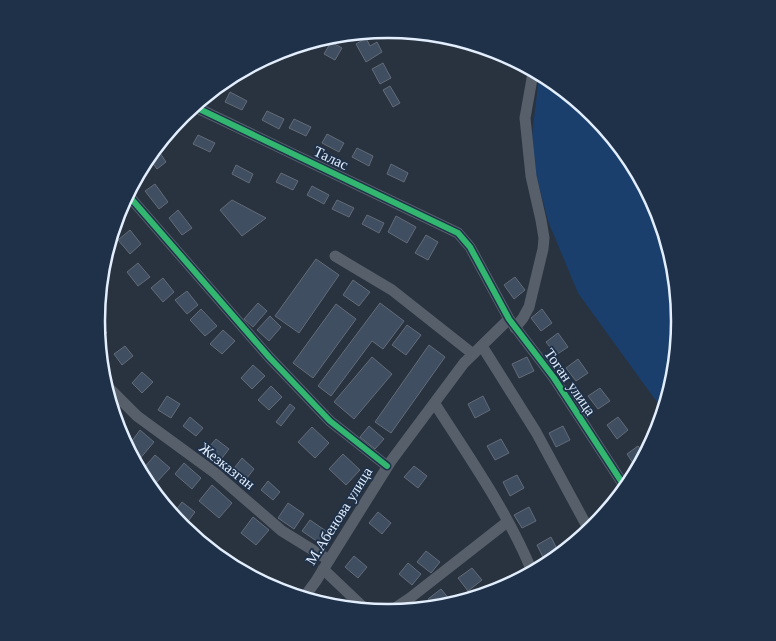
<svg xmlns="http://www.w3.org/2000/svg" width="776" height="641" font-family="'Libre Baskerville',serif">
<rect width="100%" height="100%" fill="#29323f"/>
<polygon fill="#1a3f6d" points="539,78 594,114 658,209 680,321 662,409 578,293 548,221 531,154 533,126"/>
<g fill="#404e61" stroke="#636b77">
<polygon points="366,38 370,46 377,42 382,52 366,62 356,44"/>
<polygon points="331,42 342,48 335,60 324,54"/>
<polygon points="383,63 391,78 380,84 372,69"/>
<polygon points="390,86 400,103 393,107 383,90"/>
<polygon points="230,92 247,101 242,110 225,102"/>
<polygon points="267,111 284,119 279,129 262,120"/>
<polygon points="294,119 311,127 306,136 289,128"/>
<polygon points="327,134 344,143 339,152 322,143"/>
<polygon points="198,135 215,143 210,152 193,144"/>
<polygon points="357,148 373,156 369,166 352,157"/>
<polygon points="158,150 166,162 157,169 151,161"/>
<polygon points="391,164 408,173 404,182 387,174"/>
<polygon points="236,165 253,174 249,183 232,174"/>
<polygon points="281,173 298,181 293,190 276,182"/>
<polygon points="155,184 168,202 159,209 145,191"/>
<polygon points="312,186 329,195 324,204 307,195"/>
<polygon points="232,200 266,218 242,236 220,210"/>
<polygon points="337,200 354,208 349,217 332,209"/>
<polygon points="178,210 192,228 182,235 169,218"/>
<polygon points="367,215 384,223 379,233 362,224"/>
<polygon points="396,216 416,227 407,243 388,232"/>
<polygon points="130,230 141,244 130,254 118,240"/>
<polygon points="426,235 438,242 428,260 415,253"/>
<polygon points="316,259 339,275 299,333 275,316"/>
<polygon points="138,263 150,277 138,286 127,272"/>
<polygon points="515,277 525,290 514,299 504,285"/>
<polygon points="163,278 174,292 163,302 151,288"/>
<polygon points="353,280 370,292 359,306 343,295"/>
<polygon points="187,291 198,305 187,314 175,300"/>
<polygon points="258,303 267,311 253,327 244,319"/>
<polygon points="380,303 404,321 383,349 372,341 331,396 318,386"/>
<polygon points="336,304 356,319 313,378 293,363"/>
<polygon points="201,309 217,326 205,336 190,320"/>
<polygon points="542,309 552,323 541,331 531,318"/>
<polygon points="270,316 281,327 269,341 257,330"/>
<polygon points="99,323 107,333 100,339 97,324"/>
<polygon points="407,325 421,335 406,355 392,345"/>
<polygon points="223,330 235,341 222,354 210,344"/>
<polygon points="558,333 568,347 556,355 546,342"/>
<polygon points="429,345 445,357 391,433 375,422"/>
<polygon points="125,346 133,356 122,365 114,354"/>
<polygon points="372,357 392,374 354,419 334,402"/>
<polygon points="527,357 534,371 519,378 512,364"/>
<polygon points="578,359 588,373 576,381 566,368"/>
<polygon points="253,365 265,376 252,389 241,378"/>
<polygon points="142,372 153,382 142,393 132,383"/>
<polygon points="271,386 282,397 269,410 258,400"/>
<polygon points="600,388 610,401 598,409 588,396"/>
<polygon points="167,396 180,404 171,418 158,410"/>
<polygon points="483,396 490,410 475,418 468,404"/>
<polygon points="290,404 295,408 281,426 276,422"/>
<polygon points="190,417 203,428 196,436 183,426"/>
<polygon points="618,417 628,430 617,439 607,425"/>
<polygon points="369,426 384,439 375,449 360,437"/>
<polygon points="563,426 570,440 556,447 549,433"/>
<polygon points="312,427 329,443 315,458 298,442"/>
<polygon points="140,430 154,442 138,461 128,446"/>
<polygon points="216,439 229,449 222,458 209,447"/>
<polygon points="501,439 509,453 495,460 487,446"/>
<polygon points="638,446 644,453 635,466 627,454"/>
<polygon points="343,454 360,470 346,485 329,469"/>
<polygon points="155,455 170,468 154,485 143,469"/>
<polygon points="242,458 254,469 247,478 235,467"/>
<polygon points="184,463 201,478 192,489 175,474"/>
<polygon points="414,466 427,476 418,488 404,477"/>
<polygon points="517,475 524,488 510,496 503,482"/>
<polygon points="268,481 280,492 273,500 261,490"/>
<polygon points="212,485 232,503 219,518 199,501"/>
<polygon points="182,502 195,512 183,528 173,514"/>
<polygon points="288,503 304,514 294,529 278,518"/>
<polygon points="529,507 536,521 522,528 514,515"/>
<polygon points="378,512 391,523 382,534 369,523"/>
<polygon points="253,517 269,530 256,545 241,533"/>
<polygon points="310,520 326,531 318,542 302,531"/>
<polygon points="551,537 558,551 544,559 537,545"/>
<polygon points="426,551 440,562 431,573 417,562"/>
<polygon points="354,556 367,567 358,578 345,567"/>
<polygon points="408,563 421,574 412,585 399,574"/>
<polygon points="472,568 482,580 468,591 458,578"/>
<polygon points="441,589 450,600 431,604 428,599"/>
</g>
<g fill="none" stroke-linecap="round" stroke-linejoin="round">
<g stroke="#575f6a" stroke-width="11">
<polyline points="193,106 458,233 470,247 509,319 554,378 623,484"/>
<polyline points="128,195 269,357 330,421 387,466"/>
<polyline points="335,256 392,290 473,354"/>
<polyline points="515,328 523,318 529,307 543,249 544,238 541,220 531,176 525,118 533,73"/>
<polyline points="482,346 536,432 589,530"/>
<polyline points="110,389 137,416 215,473 282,531 329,560"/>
<path d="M435 404C469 457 507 511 531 569"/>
<polyline points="323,569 363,607"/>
<polyline points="305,596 316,581 391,461 464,363 509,319"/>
<polyline points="389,612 410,598 507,522"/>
</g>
<g stroke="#1f3149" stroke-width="9">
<g id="cycleway">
<polyline points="193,106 458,233 470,247 509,319 554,378 623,484"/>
<polyline points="128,195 269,357 330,421 387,466"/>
</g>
</g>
<use href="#cycleway" stroke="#33b770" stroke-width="6"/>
</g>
<g text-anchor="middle" stroke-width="4" stroke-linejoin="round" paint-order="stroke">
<g font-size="15" fill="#e2eefd" stroke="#1f3149">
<text transform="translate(331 158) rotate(25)" y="5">Талас</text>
<text transform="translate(570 382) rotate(55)" y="5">Тоган улица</text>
<text transform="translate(227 466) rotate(38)" y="5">Жезказган</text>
<text transform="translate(339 516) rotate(-58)" y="5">М.Абенова улица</text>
</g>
</g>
<path d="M0 0H776V641H0ZM105 321a283 283 0 1 1 566 0a283 283 0 1 1-566 0Z" fill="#1f3149" fill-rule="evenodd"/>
<path fill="none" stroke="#e2eefd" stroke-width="2.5" d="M105 321a283 283 0 1 1 566 0a283 283 0 1 1-566 0Z"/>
</svg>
